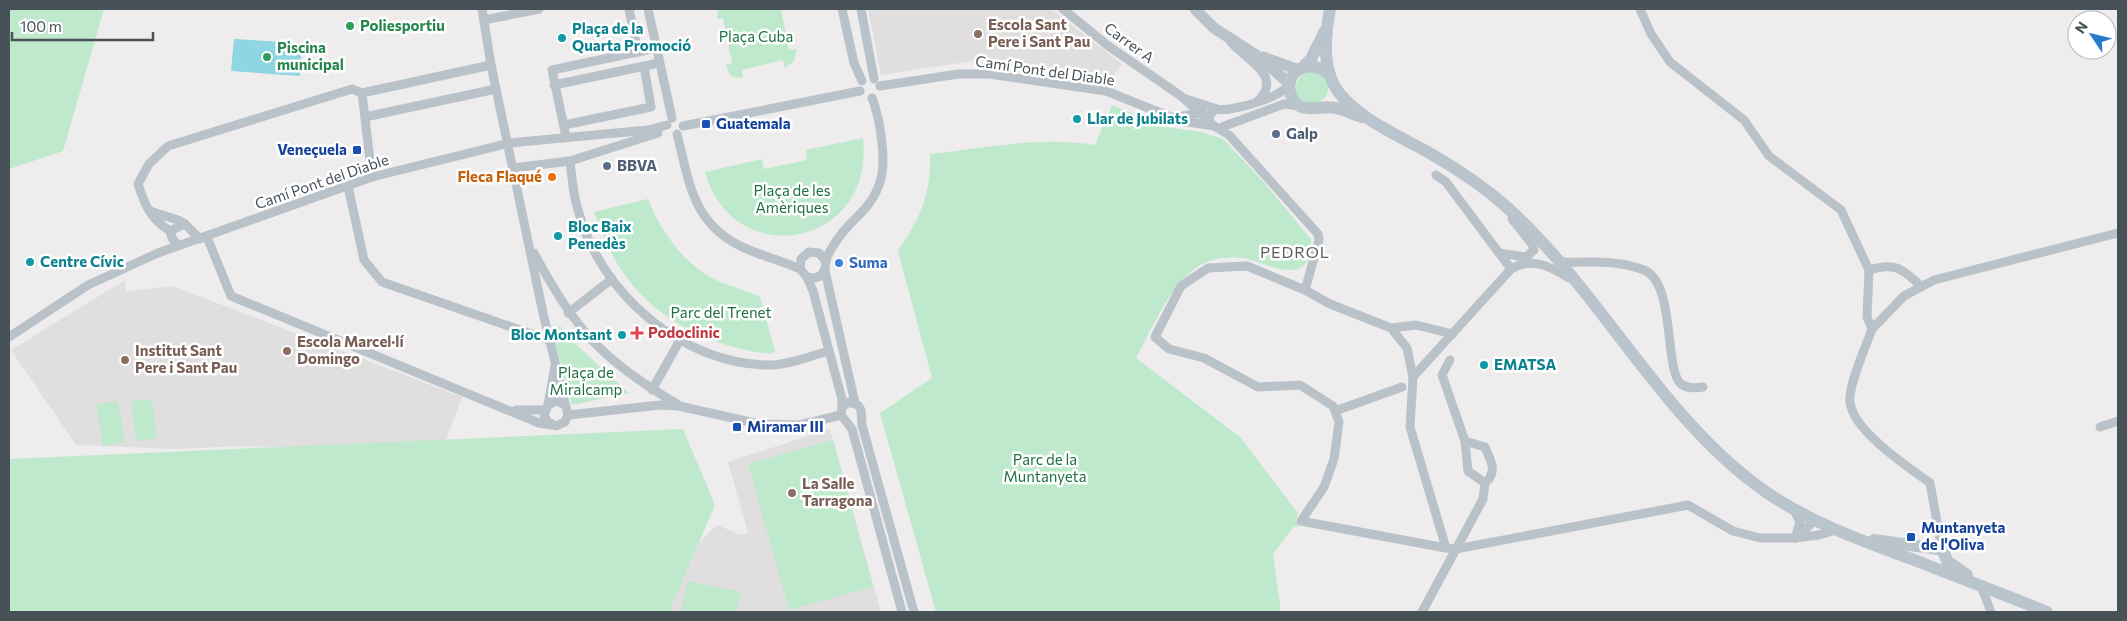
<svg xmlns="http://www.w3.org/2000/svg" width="2127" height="621" font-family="Commissioner,sans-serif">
<rect width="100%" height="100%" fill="#efeced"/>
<g fill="#e0dede">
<polygon points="868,9 1051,9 1122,64 1111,79 979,60 881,75"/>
<polygon points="125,280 126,291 173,286 462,397 442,451 244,446 175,449 76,445 11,350"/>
<polygon points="830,429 881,612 657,612 686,556 717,525 741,535 748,533 728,462"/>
</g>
<g fill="#bee9cc">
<polygon points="9,9 104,9 63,151 9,169"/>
<path d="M718 9H781L789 50 797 49 794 61 785 68 783 60 742 70 743 77C734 80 728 74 726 65L732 63 723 18 717 19Z"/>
<circle cx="1312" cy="88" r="16"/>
<path d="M1112 105 1166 127 1201 132 1223 139 1262 180 1311 239C1312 245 1311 251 1309 257 1299 284 1262 261 1243 258 1233 257 1222 257 1212 260 1174 271 1154 326 1136 358L1240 437 1298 513 1296 521 1299 527 1294 526 1273 554 1281 612H936L880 413 932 378 898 251C921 217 931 195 930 154 985 148 1040 136 1095 145Z"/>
<path d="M863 138C875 248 733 273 705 172L762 159 764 169 807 160 806 150Z"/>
<path d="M648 199C662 234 685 266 720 282 733 287 748 291 760 297L775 351 771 354C707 347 646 316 614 258 606 243 600 227 594 212Z"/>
<polygon points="560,326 571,340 629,393 572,405 551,328"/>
<polygon points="152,399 157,438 136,441 131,401"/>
<polygon points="118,401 125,442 103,446 96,404"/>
<polygon points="683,429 715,505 669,612 9,612 9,459"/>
<polygon points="833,440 873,587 789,610 748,464"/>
<polygon points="688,581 741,592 736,612 681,612"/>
</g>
<polygon fill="#90d5e2" points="234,39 302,43 300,76 231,71"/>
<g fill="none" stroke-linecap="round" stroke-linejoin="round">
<g stroke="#b9c2c8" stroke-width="9">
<polyline points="482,9 491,65 543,313 568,415 565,422 556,426 548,422 544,416 548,405 557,401 565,405"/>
<polyline points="629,9 638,52"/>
<polyline points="648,9 672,118"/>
<polyline points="842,9 854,63 862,81"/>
<polyline points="861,9 874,79"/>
<polyline points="1063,9 1107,45 1181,96 1214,126 1229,135 1318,234 1319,240 1305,290"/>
<path d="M1640 9 1651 34 1670 62 1744 120 1769 156 1841 210 1869 270 1867 317 1872 329C1866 346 1848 386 1850 402 1853 431 1908 467 1930 483L1943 555"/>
<polyline points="484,20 539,9"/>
<path d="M1231 42C1245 60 1284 75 1258 101"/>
<polyline points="554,85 659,63"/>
<polyline points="880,86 958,74 989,74 1106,91 1181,121 1214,126"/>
<polyline points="1186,99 1217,109"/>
<polyline points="365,117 496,89"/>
<polyline points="1174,117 1203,113"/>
<path d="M1210 122 1209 117 1214 110C1220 109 1225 110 1230 109 1249 106 1275 98 1289 86"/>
<polyline points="564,125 651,107 644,66"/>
<polyline points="683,126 860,91"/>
<polyline points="1222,127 1284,104 1299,106"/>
<path d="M677 134C690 185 693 227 749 250 766 257 783 261 800 269"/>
<polyline points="566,137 552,70 656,48"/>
<path d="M570 161C572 177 573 195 578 210 600 293 682 365 770 365 789 365 810 356 829 351"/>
<polyline points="513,168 570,161 658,133"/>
<polyline points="1436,175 1446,182 1511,269"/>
<polyline points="372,177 362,93 491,65"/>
<polyline points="348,186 364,260 382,282 549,340"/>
<polyline points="150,211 178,220 185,224"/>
<path d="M170 231C151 219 145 206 138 184L149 164 168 146 352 89 362 93"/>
<polyline points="207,237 231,296 539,423 551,425"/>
<polyline points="178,245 172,238 170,231 185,224 200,239"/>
<path d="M534 253C575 330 602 360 677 404"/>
<polyline points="1499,253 1526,257 1534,250 1532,244 1512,219"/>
<path d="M826 261 819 253 809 252 801 259 800 269 807 277C812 278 817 279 821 275 826 271 825 266 826 261 827 254 833 246 837 240 851 218 871 211 880 182 887 161 880 118 872 98"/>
<path d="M1559 262C1586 263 1618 259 1644 270 1676 283 1664 370 1681 384 1688 389 1696 388 1703 387"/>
<path d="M1869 270C1894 262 1902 268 1921 286"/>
<polyline points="825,271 855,403"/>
<polyline points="807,277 813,291 842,399 842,407"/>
<polyline points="568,313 612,279"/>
<polyline points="1391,328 1416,325 1453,334"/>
<polyline points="1872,329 1904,296 1934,280 2118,233"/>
<polyline points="9,337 88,285 158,253 372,177 509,143 648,130 667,125"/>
<path d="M1413 377 1511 269C1532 256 1551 267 1569 278"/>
<polyline points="652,390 680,340"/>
<polyline points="548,405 555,366"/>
<polyline points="516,410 545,410"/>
<polyline points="1335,411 1402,387"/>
<polyline points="568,415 660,405 679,406 759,424 799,425 841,415"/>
<polyline points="2100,427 2118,421"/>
<path d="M1465 441 1485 447C1491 461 1498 472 1485 483"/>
<polyline points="1794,510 1800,522 1795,538"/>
<polyline points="1796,538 1815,520"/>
<polyline points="1446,548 1410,427 1413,377 1407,348 1391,328 1330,304 1305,290 1247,266 1208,268 1181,286 1155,337 1169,349 1204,358 1258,387 1300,385 1333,406 1339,422 1334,459 1324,487 1301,521 1446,548 1456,549 1688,505 1733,531 1760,538 1795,538 1819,535 1836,530"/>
<polyline points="1981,586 1991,612"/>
<polyline points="902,612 852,429 841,415 842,407 849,402 858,405 861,410 862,425 914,612"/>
<polyline points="1422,612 1483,499 1485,483 1468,471 1465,441 1442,375 1450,360"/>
</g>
<g stroke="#b9c2c8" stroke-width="11">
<polyline points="1195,9 1214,28 1256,55 1290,84"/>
<polyline points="1263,57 1299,70"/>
</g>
<g stroke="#bac4cd" stroke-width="12">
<path d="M1330 9C1325 36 1321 71 1340 94 1362 120 1397 135 1426 151 1456 168 1485 187 1511 211 1603 295 1663 421 1766 492 1811 523 1863 541 1914 560 1958 577 2003 594 2047 612"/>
<polyline points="1303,67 1311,59 1325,31"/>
<path d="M1330 75C1312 57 1282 70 1291 95 1299 117 1319 104 1336 108 1344 110 1353 114 1362 117"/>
<polyline points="1874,540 1939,549 1944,552 1947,561 1967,575"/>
</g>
</g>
<g fill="#2e9e5b" stroke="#fff" stroke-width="2">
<circle cx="350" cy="26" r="5"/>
<circle cx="267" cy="57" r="5"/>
</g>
<g fill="#8d6e63" stroke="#fff" stroke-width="2">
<circle cx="978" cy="34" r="5"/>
<circle cx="287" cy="351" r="5"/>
<circle cx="125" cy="360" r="5"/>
<circle cx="792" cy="493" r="5"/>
</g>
<g fill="#0f9aa8" stroke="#fff" stroke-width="2">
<circle cx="562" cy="38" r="5"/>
<circle cx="1077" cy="119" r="5"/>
<circle cx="558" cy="236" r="5"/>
<circle cx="30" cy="262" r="5"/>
<circle cx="622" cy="335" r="5"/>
<circle cx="1484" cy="365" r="5"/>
</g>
<g fill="#1a4fb4" stroke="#fff" stroke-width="2">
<rect x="701" y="119" width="10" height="10" rx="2.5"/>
<rect x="352" y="145" width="10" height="10" rx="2.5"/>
<rect x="732" y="422" width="10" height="10" rx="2.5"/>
<rect x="1906" y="532" width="10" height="10" rx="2.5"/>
</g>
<g fill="#5c6f8a" stroke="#fff" stroke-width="2">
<circle cx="1276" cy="134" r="5"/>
<circle cx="607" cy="166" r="5"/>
</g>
<circle fill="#e8710a" stroke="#fff" stroke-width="2" cx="552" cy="177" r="5"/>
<circle fill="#3f7fe0" stroke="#fff" stroke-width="2" cx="839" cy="263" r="5"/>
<path fill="#e0444e" stroke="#fff" stroke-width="2" d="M634.5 325.5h5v5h5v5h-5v5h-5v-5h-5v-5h5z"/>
<g text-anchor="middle" stroke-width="5" stroke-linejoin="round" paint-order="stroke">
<g font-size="15" font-weight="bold" fill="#785e54" stroke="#fff" text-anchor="start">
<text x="988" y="30">Escola Sant<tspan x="988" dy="17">Pere i Sant Pau</tspan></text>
<text x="297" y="347">Escola Marcel·lí<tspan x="297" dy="17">Domingo</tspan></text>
<text x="135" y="356">Institut Sant<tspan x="135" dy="17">Pere i Sant Pau</tspan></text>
<text x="802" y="489">La Salle<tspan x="802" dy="17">Tarragona</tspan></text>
</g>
<g font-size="15" font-weight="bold" fill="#27864d" stroke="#fff" text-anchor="start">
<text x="360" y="31">Poliesportiu</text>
<text x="277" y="53">Piscina<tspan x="277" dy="17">municipal</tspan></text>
</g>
<g font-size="15" font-weight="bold" fill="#0d838f" stroke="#fff" text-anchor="start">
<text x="572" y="34">Plaça de la<tspan x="572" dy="17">Quarta Promoció</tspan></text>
<text x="1087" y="124">Llar de Jubilats</text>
<text x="568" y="232">Bloc Baix<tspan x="568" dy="17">Penedès</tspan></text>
<text x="40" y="267">Centre Cívic</text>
<text x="612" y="340" text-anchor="end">Bloc Montsant</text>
<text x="1494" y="370">EMATSA</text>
</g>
<g font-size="15" fill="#207143" stroke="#fff">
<text x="756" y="42">Plaça Cuba</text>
<text x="792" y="196">Plaça de les<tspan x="792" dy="17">Amèriques</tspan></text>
<text x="721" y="318">Parc del Trenet</text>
<text x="586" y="378">Plaça de<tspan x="586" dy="17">Miralcamp</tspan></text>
<text x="1045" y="465">Parc de la<tspan x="1045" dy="17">Muntanyeta</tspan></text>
</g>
<g font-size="15" fill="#475158" stroke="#fff">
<text transform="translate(1129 43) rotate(36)" y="5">Carrer A</text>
<text transform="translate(1045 71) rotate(8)" y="5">Camí Pont del Diable</text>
<text transform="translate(322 182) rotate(-19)" y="5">Camí Pont del Diable</text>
</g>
<g font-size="15" font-weight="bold" fill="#164399" stroke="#fff" text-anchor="start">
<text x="716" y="129">Guatemala</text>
<text x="347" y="155" text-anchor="end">Veneçuela</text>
<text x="747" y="432">Miramar III</text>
<text x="1921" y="533">Muntanyeta<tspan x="1921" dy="17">de l'Oliva</tspan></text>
</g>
<g font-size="15" font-weight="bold" fill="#4e5e75" stroke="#fff" text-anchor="start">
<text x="1286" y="139">Galp</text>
<text x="617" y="171">BBVA</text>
</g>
<g font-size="15" font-weight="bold" fill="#c56008" stroke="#fff" text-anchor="end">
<text x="542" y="182">Fleca Flaqué</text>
</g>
<g font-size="15" font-weight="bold" fill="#366cbe" stroke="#fff" text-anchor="start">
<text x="849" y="268">Suma</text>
</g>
<g font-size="15" font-weight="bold" fill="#be3a42" stroke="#fff" text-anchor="start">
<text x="648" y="338">Podoclinic</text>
</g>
<g font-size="16" letter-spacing="1" fill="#5a5d61" stroke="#fff">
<text x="1295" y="258">PEDROL</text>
</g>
</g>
<rect width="2127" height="621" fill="none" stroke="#475158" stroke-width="20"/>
<g transform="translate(2092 35) rotate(305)"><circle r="24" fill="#ffffff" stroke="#b5b9bc"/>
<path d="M0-4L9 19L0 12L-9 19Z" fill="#2b7aca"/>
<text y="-8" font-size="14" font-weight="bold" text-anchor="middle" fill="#475158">N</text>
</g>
<path d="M12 32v8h141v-8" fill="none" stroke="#475158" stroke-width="2.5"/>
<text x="20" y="32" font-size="15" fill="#475158" stroke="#ffffff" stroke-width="4" paint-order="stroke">100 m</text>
</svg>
